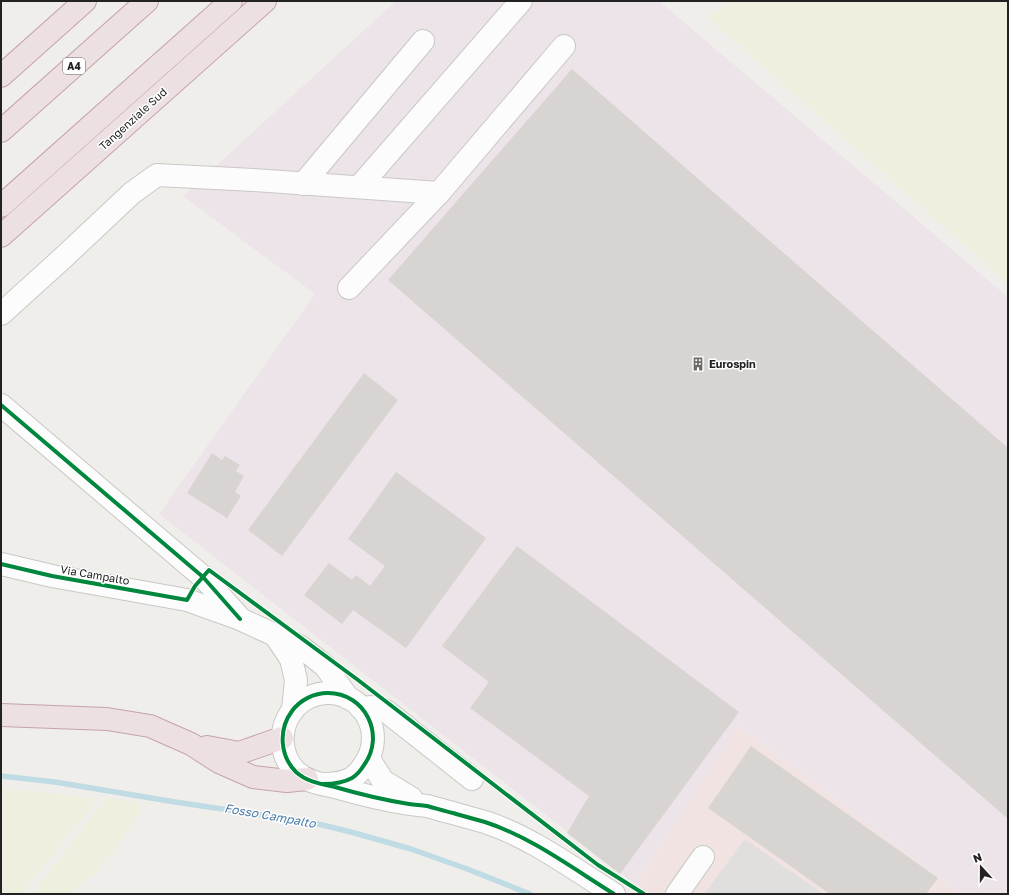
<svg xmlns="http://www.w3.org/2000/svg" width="1009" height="895" font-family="'Golos Text',sans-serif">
<rect width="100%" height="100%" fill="#f0eeeb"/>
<polygon fill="#f1e3e1" points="738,725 960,894 651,894 636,885"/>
<polygon fill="#ede4e9" points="396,1 659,1 1008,297 1008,894 960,894 739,726 636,885 159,514 315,294 183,196"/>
<g fill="#efefdf">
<polygon points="734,1 1008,1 1008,284 707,17"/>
<polygon points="1,788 11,789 97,799 22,894 1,894"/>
<polygon points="106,798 139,802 141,810 117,847 96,873 80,884 70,894 32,894"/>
</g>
<polygon fill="#e0dfde" points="745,839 823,894 704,894"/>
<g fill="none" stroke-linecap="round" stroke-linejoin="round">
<polyline stroke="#bfdbe3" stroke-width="5.5" points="1,776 55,782 175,802 310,822 351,832 411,849 470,870 530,894"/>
</g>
<g fill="#d7d4d2">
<polygon points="572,69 1008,448 1008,819 388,280"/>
<polygon points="364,373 398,400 282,556 248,530"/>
<polygon points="212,453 222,460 225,456 240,465 236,471 244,476 235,492 241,496 227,518 187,493"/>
<polygon points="396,472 486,538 406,648 353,610 342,624 304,595 329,563 352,580 356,575 370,586 385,566 348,539"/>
<polygon points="517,546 739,712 620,874 567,833 589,796 470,708 489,682 442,646"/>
<polygon points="751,746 938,878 926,894 830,894 708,808"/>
</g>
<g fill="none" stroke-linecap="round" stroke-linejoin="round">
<g stroke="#c9c8c7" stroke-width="24">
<g id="minor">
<polyline points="303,184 423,41"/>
<polyline points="359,187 521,1"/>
<polyline points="349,288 439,193"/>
<polyline points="1,314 65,256 132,193 157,175 253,180 439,193 564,46"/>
<polyline points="1,405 203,577 239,617"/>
<polyline points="1,564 52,576 187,600 240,619 301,647 325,666 348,698"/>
<polyline points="275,635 291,659 296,680 293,710"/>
<polyline points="361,708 372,707 386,711 472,779"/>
<polyline points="369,759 383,781 411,798"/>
<path d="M323 784C333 784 343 783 352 778 357 775 361 770 364 765 386 735 365 693 328 693 314 693 300 700 292 711 278 730 280 756 296 772 307 782 321 784 335 787 359 794 384 800 409 804 415 805 421 805 427 806 435 808 444 811 453 813 463 816 474 819 485 822 531 837 572 868 614 894"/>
<polyline points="677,894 703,857"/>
</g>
</g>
<g stroke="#c5a2ac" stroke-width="24">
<g id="highway">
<polyline points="1,76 85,1"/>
<polyline points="1,131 147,1"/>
<polyline points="1,206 231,1"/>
<polyline points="1,236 265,1"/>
<polyline points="1,715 107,719 150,726 191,744 219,762 253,777 287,781 307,779"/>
<polyline points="207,747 239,753 282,738"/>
</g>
</g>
<use href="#minor" stroke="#fdfcfc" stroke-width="22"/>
<use href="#highway" stroke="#ece0e2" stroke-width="22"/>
<g stroke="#fff" stroke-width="6">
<g id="cycleway">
<polyline points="1,405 203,577 240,619"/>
<polyline points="1,564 52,576 187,600 195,586 209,570 358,680 598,865 644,894"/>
<path d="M323 784C333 784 343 783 352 778 357 775 361 770 364 765 386 735 365 693 328 693 314 693 300 700 292 711 278 730 280 756 296 772 307 782 321 784 335 787 359 794 384 800 409 804 415 805 421 805 427 806 435 808 444 811 453 813 463 816 474 819 485 822 531 837 572 868 614 894"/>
</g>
</g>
<use href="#cycleway" stroke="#00873e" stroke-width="4"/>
</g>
<defs>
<g id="building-bare" transform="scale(1.08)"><path d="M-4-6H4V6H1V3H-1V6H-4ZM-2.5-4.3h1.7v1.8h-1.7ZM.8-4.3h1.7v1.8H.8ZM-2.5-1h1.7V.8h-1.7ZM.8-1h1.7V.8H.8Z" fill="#6a6968" stroke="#fff" stroke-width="2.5" paint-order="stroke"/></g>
</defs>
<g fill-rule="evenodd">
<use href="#building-bare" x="698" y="364"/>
</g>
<g text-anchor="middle" stroke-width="3" stroke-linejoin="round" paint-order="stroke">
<rect fill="#fff" stroke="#646464" stroke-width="1" x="63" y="58" width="22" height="16" rx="3"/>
<g font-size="10" font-weight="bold" fill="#222">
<text x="74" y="70">A4</text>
</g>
<g font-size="11" fill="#222" stroke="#fff">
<text transform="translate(133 119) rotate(-42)" y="4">Tangenziale Sud</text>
<text transform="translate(95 575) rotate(10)" y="4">Via Campalto</text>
</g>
<g font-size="11" font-weight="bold" fill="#222" stroke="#fff" text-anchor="start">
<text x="709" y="368">Eurospin</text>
</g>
<g font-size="12" font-style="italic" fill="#4a7aab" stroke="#fff">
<text transform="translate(270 816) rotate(10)" y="4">Fosso Campalto</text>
</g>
</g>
<rect width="1009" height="895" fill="none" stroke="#222222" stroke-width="4"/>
<g transform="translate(981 867) rotate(339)" stroke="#ffffff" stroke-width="3" paint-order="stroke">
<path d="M0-3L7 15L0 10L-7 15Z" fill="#222222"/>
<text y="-6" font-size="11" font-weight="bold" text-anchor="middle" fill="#222222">N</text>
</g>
</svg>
